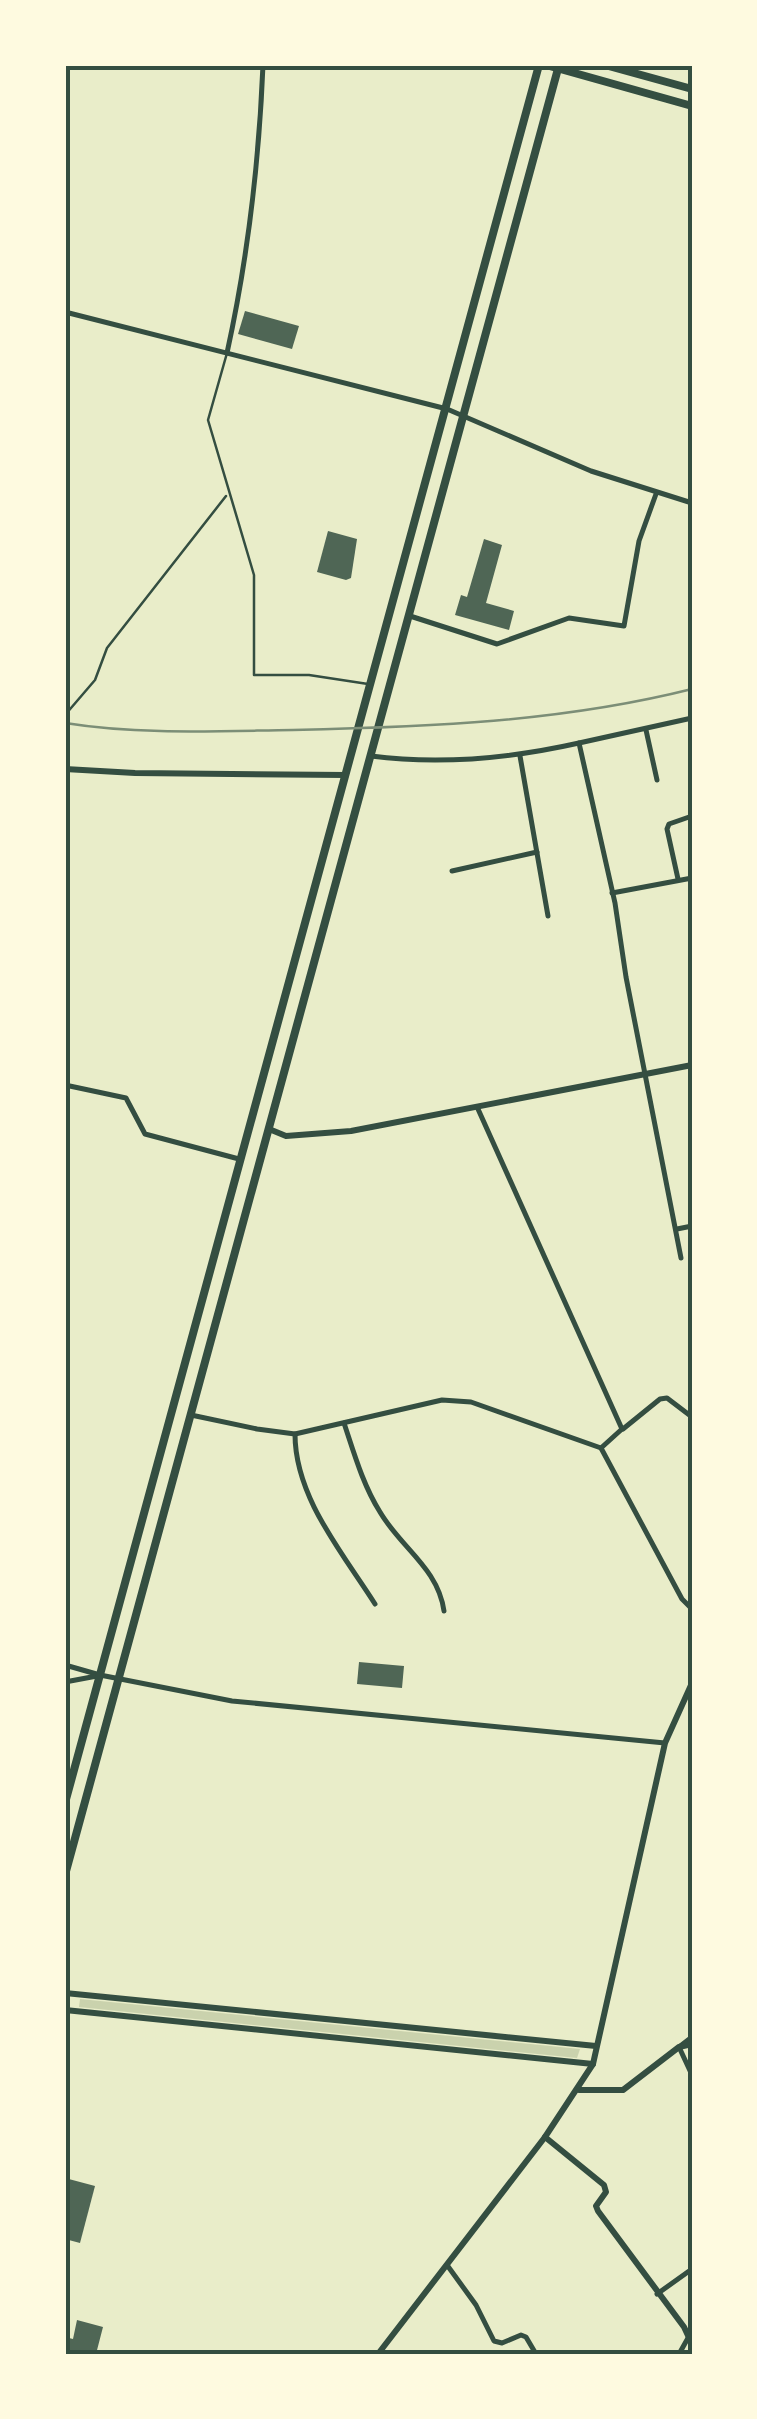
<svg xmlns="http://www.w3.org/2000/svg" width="757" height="2419" font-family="'Golos Text',sans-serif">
<rect width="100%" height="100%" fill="#e9edc9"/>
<polygon fill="#cad2ad" points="80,1999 580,2049 577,2058 79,2007"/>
<g fill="#4f6655">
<polygon points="245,311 299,326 292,349 238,334"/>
<polygon points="328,531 357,539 351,578 346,580 317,572"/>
<polygon points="484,539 502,545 486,603 514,611 509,630 455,615 461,595 467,597"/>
<polygon points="359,1662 404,1666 402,1688 357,1684"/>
<polygon points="65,2178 95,2186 80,2243 65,2239"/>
<polygon points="77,2320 103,2327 96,2354 65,2354 65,2337 73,2339"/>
</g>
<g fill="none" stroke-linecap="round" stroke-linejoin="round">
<g stroke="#344e41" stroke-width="2.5">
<polyline points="227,353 208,420 254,575 254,675 309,675 368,684"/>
<polyline points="65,715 95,680 107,648 226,496"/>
</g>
<g stroke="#344e41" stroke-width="5">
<polyline points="65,312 447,409 591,471 692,503"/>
<path d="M227 353C248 257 259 163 263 65"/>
<polyline points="410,616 497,644 569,618 624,626 639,541 656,494"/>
<polyline points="646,730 657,780"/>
<path d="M371 756C439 765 512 758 579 743"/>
<polyline points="520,756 548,916"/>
<polyline points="452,871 537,852"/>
<polyline points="678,879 667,829 669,824 692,816"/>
<polyline points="612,893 692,878"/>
<polyline points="65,1085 126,1098 145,1134 239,1159"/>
<polyline points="478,1109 622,1429 601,1448"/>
<polyline points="677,1229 692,1226"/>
<polyline points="681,1258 626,977 615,903 579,743 692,718"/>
<polyline points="191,1415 257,1429 295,1434 442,1400 471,1402 601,1448 682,1599 692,1609"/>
<path d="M344 1423C354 1453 363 1485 380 1512 401 1548 438 1568 444 1611"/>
<polyline points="623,1429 660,1399 667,1398 692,1417"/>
<path d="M295 1434C295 1497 342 1552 375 1604"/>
<polyline points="65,1665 100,1675 232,1701 665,1743"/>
<polyline points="65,1682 97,1676"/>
<polyline points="692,2037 679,2047 692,2075"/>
<polyline points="447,2265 476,2305 494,2341 502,2343 521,2335 526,2337 536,2354"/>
<polyline points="657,2294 692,2269"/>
<polyline points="679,2354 688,2338"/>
</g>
<g stroke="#344e41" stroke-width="6">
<polyline points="269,1129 286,1136 351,1131 692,1065"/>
<polyline points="579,2090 623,2090 679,2047 692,2044"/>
<polyline points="545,2137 604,2185 606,2192 596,2206 598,2211 684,2327 692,2344"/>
</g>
<g stroke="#344e41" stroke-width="6">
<polyline points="65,769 135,773 346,775"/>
<polyline points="65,1993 596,2046"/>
<polyline points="65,2010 593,2064"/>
<polyline points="378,2354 545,2137 593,2064 665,1743 692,1683"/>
</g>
<g stroke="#344e41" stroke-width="8">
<polyline points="546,65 692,106"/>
<polyline points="605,65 692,89"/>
<polyline points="65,1803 539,65"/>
<polyline points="65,1875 559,65"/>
</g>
<path stroke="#7c8e77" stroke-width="2.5" d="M65 723C140 735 217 731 293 730 427 727 561 722 692 689"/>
</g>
<rect width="757" height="2419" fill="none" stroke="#fefae0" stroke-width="135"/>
<rect x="68" y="68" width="622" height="2284" fill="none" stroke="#344e41" stroke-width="4"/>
</svg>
